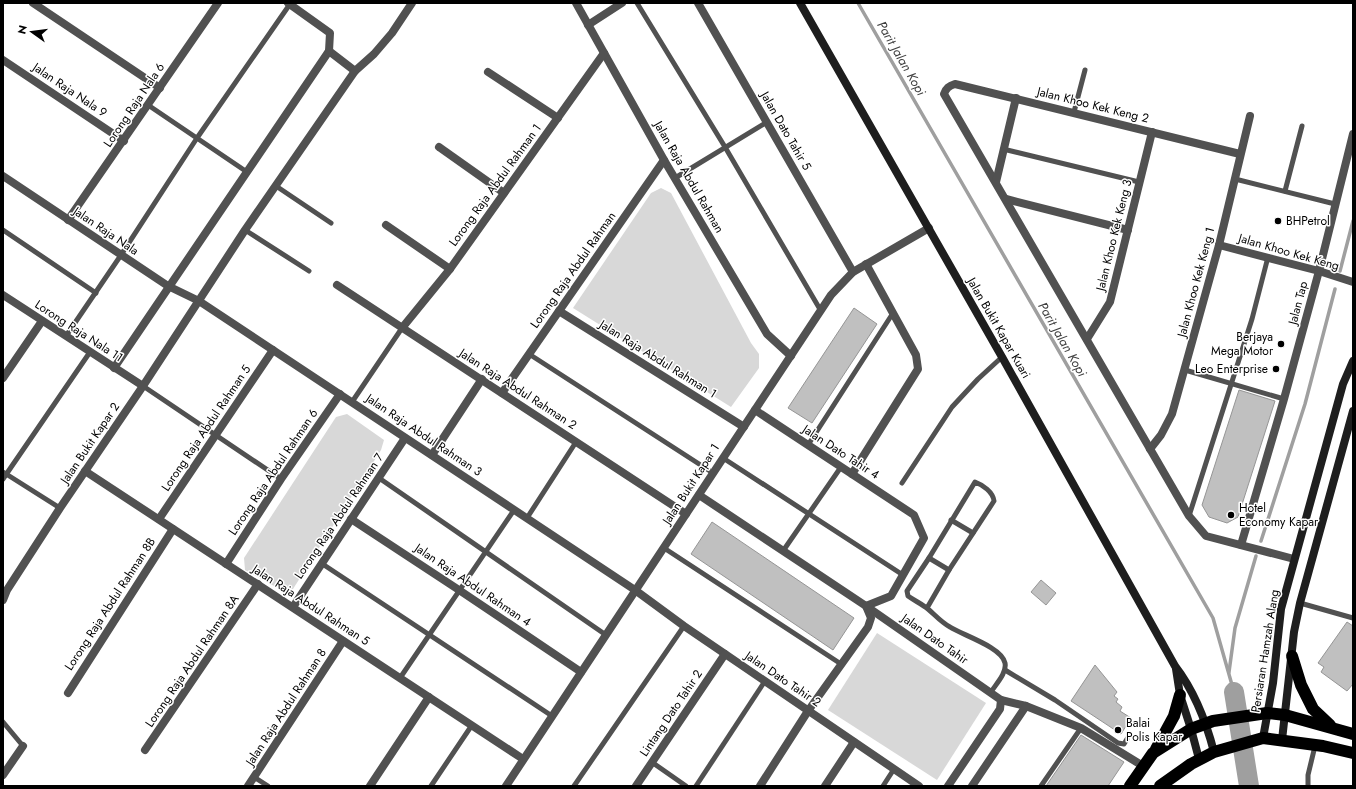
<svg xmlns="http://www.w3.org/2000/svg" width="1356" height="789" font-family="Jost,sans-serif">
<rect width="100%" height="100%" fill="#fff"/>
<g fill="#d8d8d8">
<polygon points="661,188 671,193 751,343 759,354 759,368 731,407 573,308 651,193"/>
<polygon points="347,414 384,440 381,450 293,589 283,591 245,570 244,558 336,417"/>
<polygon points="877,633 986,703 937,780 828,710"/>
</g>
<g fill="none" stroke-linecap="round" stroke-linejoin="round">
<g stroke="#9f9f9f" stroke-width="3.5">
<polyline points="858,3 1213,618 1234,692"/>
<polyline points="1340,271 1353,221"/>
<polyline points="1261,541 1305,404 1335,289"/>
<polyline points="1229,672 1235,628 1256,556"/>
</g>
<polyline stroke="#9f9f9f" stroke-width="20" points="1234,692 1249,786"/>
</g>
<g fill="#c0c0c0" stroke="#959595">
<polygon points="854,308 877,324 812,423 788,408"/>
<polygon points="1239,390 1275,401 1238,517 1227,523 1209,517 1202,505"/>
<polygon points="712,522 854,618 833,650 691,554"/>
<polygon points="1041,580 1056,593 1046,605 1031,592"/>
<polygon points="1347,622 1353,626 1353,684 1347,691 1321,672 1324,667 1318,663"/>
<polygon points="1095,665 1117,692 1114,696 1118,699 1116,702 1122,707 1120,711 1131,718 1121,734 1071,701"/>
<polygon points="1081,735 1124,762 1108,786 1046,786"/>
</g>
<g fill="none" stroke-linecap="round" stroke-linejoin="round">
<g stroke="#515151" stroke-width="5">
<polyline points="637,3 725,147 821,311"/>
<polyline points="148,105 247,172"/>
<polyline points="1074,112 1085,70"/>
<polyline points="1003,149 1139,182"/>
<polyline points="675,178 767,122"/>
<polyline points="1235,179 1335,204"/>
<polyline points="276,186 331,223"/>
<polyline points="1285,191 1302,126"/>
<polyline points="3,230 96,293"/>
<polyline points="245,230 309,271"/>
<polyline points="66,336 121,255 197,138 290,4"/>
<polyline points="529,354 713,473"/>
<polyline points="1185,370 1284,399"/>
<polyline points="143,386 281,479"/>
<polyline points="352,402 402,328"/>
<polyline points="808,445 893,313"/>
<polyline points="723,458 903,575"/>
<polyline points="3,472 60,508"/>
<polyline points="379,478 606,635"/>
<polyline points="3,479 90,352"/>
<polyline points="902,483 952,407 978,379 1002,357"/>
<polyline points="1189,516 1252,319 1268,257"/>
<polyline points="527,518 576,442"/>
<polyline points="951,520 973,533"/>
<polyline points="664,548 841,664"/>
<polyline points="783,551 841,467"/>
<polyline points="929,558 949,570"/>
<polyline points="321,563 552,716"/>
<polyline points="1300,603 1353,618"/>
<path d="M927 608 949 570 994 501C993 492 983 485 975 482L929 558 907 591 908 596C915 601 922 604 928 609 935 615 942 623 950 627 962 635 1002 647 1005 663 1007 673 996 684 991 692"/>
<polyline points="1005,670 1055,700 1118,743 1124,744 1127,739"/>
<polyline points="400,678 514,510"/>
<polyline points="3,722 23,746"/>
<polyline points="653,763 686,786"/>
<polyline points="254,777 268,786"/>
<polyline points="431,786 472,725"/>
<polyline points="574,786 684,626"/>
<polyline points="696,786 765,681"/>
<polyline points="883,786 894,769"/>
<polyline points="1041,786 1081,728"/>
<polyline points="1308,786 1308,775 1315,746"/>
</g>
<g stroke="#515151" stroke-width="8">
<polyline points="33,3 160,88"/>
<polyline points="576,3 664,160 767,334 791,356"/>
<polyline points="698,3 853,272"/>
<polyline points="588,25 622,3"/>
<polyline points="329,51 355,71"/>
<polyline points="3,60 124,141"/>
<polyline points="488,72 558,118"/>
<polyline points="439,147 504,193"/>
<path d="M1240 154 955 84C949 86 946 88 944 94L1189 516 1206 536 1294 559"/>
<polyline points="3,176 168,286 199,301 635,590 684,626 919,786"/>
<polyline points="996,182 1016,98"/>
<polyline points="1006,199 1128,230"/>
<polyline points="68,220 218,3"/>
<polyline points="386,225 450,269"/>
<polyline points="1219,245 1319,271 1353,282"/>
<polyline points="337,285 686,514"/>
<polyline points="3,295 143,386"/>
<polyline points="559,311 744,427"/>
<polyline points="402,328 450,269 604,53"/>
<polyline points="1087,339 1110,302 1152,132"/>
<polyline points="114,368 329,51 330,33 288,3"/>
<polyline points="3,378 42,321"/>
<polyline points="502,393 664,160"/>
<polyline points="755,410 914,515 924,538 891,596 866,606"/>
<polyline points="1150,449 1161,435 1172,414 1219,245 1250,116"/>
<polyline points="432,455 482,379"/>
<polyline points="85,471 523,759"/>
<polyline points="852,474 918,369 916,355 866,264"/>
<polyline points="699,495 866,606 871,618 868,627 808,711 760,786"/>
<polyline points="159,519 273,350"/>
<polyline points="351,519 459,590 581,672"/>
<polyline points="1241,545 1284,399 1319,271 1353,134"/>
<polyline points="226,564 281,479 340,394"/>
<polyline points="3,600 7,590 60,508 143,386 245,230 355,71 374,54 392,33 412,3"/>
<polyline points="866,606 1001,700 1000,709 948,786"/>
<polyline points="293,607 405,438"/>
<polyline points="68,693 173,529"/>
<polyline points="1001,700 1026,706 1081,728 1143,766"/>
<polyline points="145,750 258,584"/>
<polyline points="3,775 23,746"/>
<polyline points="248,786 343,641"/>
<polyline points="370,786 429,697"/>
<polyline points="506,786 831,295 853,272 929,228"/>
<polyline points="636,786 725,654"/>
<polyline points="825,786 854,742"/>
<polyline points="972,786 1026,706"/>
</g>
<g stroke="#1e1e1e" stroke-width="8">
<path d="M800 3 1002 357 1175 666C1195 692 1206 721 1214 752"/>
<polyline points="1176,669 1180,695 1191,729 1199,759"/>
<polyline points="1263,738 1273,683 1281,609 1343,384 1353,361"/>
<polyline points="1282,740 1294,632 1300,603 1353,411"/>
</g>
<g stroke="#000" stroke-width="12">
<polyline points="1292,656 1301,685 1313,709 1330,725"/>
<polyline points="1156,749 1174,716 1180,695"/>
<polyline points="1130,786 1153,753 1191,729 1213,721 1267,713 1285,715 1353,734"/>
<polyline points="1160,786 1191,764 1214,752 1263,738 1323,746 1353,753"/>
</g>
</g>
<g fill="#000" stroke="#fff" stroke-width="1.5">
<circle cx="1278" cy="221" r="4"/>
<circle cx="1281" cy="344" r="4"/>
<circle cx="1276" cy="369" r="4"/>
<circle cx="1231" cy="515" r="4"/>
<circle cx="1118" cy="730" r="4"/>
</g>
<g text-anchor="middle" stroke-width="3" stroke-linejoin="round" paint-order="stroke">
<g font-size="12" fill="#000" stroke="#fff">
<text transform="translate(70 90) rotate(34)" y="4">Jalan Raja Nala 9</text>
<text transform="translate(134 105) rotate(-56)" y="4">Lorong Raja Nala 6</text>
<text transform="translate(1093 105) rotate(14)" y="4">Jalan Khoo Kek Keng 2</text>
<text transform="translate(786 131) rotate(60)" y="4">Jalan Dato Tahir 5</text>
<text transform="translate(689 177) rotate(60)" y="4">Jalan Raja Abdul Rahman</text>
<text transform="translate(495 185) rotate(-54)" y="4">Lorong Raja Abdul Rahman 1</text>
<text transform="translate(106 231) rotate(34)" y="4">Jalan Raja Nala</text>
<text transform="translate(1114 235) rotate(-76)" y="4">Jalan Khoo Kek Keng 3</text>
<text transform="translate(1289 252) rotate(16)" y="4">Jalan Khoo Kek Keng</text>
<text transform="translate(573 270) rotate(-55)" y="4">Lorong Raja Abdul Rahman</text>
<text transform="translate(1196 282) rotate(-75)" y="4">Jalan Khoo Kek Keng 1</text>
<text transform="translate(1298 303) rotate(-75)" y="4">Jalan Tap</text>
<text transform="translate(999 328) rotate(60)" y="4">Jalan Bukit Kapar Kuari</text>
<text transform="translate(79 331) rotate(33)" y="4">Lorong Raja Nala 11</text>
<text transform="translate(658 359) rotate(32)" y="4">Jalan Raja Abdul Rahman 1</text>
<text transform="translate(518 389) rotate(33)" y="4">Jalan Raja Abdul Rahman 2</text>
<text transform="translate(206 428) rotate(-56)" y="4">Lorong Raja Abdul Rahman 5</text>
<text transform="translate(424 435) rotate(34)" y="4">Jalan Raja Abdul Rahman 3</text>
<text transform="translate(90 443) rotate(-56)" y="4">Jalan Bukit Kapar 2</text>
<text transform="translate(841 452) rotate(33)" y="4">Jalan Dato Tahir 4</text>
<text transform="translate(273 472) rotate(-56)" y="4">Lorong Raja Abdul Rahman 6</text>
<text transform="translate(691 484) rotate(-57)" y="4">Jalan Bukit Kapar 1</text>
<text transform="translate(339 516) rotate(-56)" y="4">Lorong Raja Abdul Rahman 7</text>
<text transform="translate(473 585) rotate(34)" y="4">Jalan Raja Abdul Rahman 4</text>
<text transform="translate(110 604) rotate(-57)" y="4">Lorong Raja Abdul Rahman 8B</text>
<text transform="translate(311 605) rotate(33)" y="4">Jalan Raja Abdul Rahman 5</text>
<text transform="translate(935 639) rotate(35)" y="4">Jalan Dato Tahir</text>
<text transform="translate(1265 651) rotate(-81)" y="4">Persiaran Hamzah Alang</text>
<text transform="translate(192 661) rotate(-56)" y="4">Lorong Raja Abdul Rahman 8A</text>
<text transform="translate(783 679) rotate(34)" y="4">Jalan Dato Tahir 2</text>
<text transform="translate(286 707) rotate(-57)" y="4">Jalan Raja Abdul Rahman 8</text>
<text transform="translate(671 713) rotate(-56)" y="4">Lintang Dato Tahir 2</text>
</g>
<g font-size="12" fill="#000" stroke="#fff" text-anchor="start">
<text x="1286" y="225">BHPetrol</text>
<text x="1273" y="341" text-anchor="end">Berjaya<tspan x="1273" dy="14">Mega Motor</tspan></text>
<text x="1268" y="373" text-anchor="end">Leo Enterprise</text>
<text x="1239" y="512">Hotel<tspan x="1239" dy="14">Economy Kapar</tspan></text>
<text x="1126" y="727">Balai<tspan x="1126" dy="14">Polis Kapar</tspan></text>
</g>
<g font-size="13" font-style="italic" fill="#404040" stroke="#fff">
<text transform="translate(902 58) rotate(60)" y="5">Parit Jalan Kopi</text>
<text transform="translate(1063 339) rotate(60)" y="5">Parit Jalan Kopi</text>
</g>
</g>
<rect width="1356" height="789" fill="none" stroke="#000000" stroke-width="8"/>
<g transform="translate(32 32) rotate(284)" stroke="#ffffff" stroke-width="3" paint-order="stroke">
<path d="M0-3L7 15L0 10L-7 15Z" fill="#000000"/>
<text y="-6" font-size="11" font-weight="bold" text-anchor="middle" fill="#000000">N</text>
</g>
</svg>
